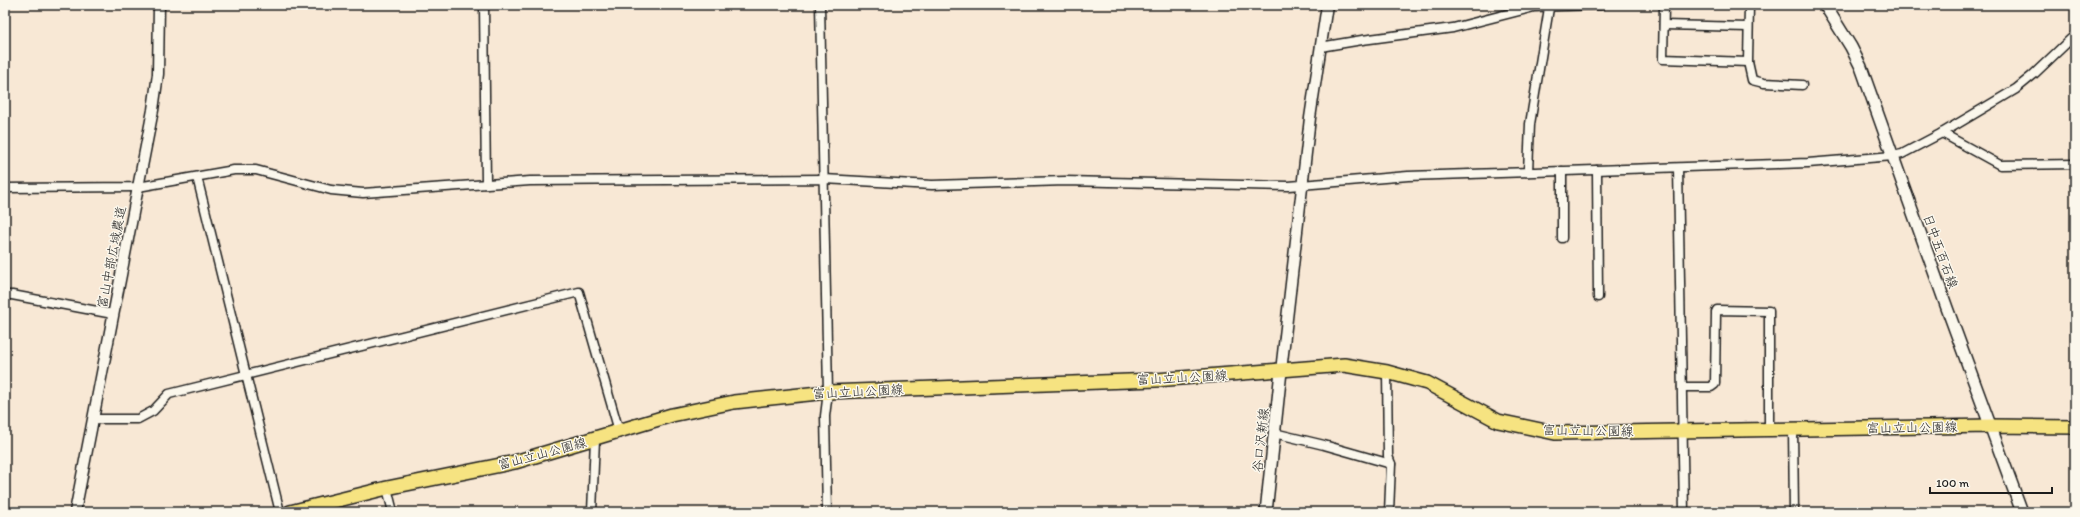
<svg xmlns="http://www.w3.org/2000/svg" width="2080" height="517" font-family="Itim,'Klee One',sans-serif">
<rect width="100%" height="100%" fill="#f8e8d5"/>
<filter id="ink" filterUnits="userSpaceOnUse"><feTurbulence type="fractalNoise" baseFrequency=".025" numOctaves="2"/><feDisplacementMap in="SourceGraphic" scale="8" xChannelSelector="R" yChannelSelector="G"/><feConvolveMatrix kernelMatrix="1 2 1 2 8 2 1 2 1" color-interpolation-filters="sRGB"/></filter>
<g filter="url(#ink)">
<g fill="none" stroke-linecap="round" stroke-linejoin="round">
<g stroke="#1c1c1c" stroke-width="11">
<g id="minor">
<polyline points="484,5 486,184"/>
<polyline points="820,5 828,392 825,416 827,512"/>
<polyline points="1664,5 1663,59 1748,62"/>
<polyline points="1749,5 1748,62 1752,80 1764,83 1802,85"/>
<polyline points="1664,25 1748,27"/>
<polyline points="1320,47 1362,40 1453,28 1534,7 1601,5"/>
<polyline points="1942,133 2000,165 2075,164"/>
<polyline points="1678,168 1684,512"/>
<polyline points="1597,170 1598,297"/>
<polyline points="1528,172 1530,124 1549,8"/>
<polyline points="197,177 280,512"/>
<polyline points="5,188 138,187 234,170 256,170 331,190 363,193 530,181 824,179 932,185 1065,181 1289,186 1408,176 1808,163 1893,156 1902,154 1942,133 2016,89 2033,75 2075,35"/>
<polyline points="1562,238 1562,171"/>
<polyline points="5,295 12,295 113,314"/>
<polyline points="1387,372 1388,456 1391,464 1389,512"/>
<polyline points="1682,387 1711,387 1715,384 1716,312 1717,310 1769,311 1769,429"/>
<polyline points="93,419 138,419 153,411 169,394 579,292 619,431"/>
<polyline points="1793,429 1794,512"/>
<polyline points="1274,433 1324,445 1391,464"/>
<polyline points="387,488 393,512"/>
<polyline points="592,512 595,439"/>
</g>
</g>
<g stroke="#1c1c1c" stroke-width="13">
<g id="tertiary">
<polyline points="1281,371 1310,118 1327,5"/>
<polyline points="75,512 153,110 158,74 159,5"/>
</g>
</g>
<g stroke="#1c1c1c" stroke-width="14">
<g id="secondary">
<polyline points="1825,5 1851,47 1861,67 1947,308 2022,512"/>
<polyline points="1266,512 1281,371"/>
</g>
</g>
<g stroke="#1c1c1c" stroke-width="16">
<polyline id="primary" points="290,512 387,488 515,462 672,415 734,402 828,392 1156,380 1344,365 1387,372 1427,383 1498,421 1555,433 1991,426 2075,427"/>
</g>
<use href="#minor" stroke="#fbf7ec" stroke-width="8"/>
<use href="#tertiary" stroke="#fbf7ec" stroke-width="10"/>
<use href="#secondary" stroke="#fbf7ec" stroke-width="11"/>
<use href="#primary" stroke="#f6e381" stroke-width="13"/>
</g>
</g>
<g text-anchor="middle" stroke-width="3" stroke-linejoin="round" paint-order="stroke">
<g font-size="13" fill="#1c1c1c" stroke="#fbf7ec">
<text transform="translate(1941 251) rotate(70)" y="5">日中五百石線</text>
<text transform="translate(111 257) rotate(-79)" y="5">富山中部広域農道</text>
<text transform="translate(1182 377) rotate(-3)" y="5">富山立山公園線</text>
<text transform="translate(858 391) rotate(-3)" y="5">富山立山公園線</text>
<text transform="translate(1912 427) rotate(-1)" y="5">富山立山公園線</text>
<text transform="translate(1588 430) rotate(1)" y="5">富山立山公園線</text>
<text transform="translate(1260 440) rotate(-84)" y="5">谷口沢新線</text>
<text transform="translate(542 453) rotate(-15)" y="5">富山立山公園線</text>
</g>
</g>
<rect width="2080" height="517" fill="none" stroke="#fbf7ec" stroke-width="20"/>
<rect x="10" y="10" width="2060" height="497" fill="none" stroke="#1c1c1c" stroke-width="1.5" filter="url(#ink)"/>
<path d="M1930 487v6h122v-6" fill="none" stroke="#1c1c1c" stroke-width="2"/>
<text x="1936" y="487" font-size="12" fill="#1c1c1c" stroke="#fbf7ec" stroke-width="3" paint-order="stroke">100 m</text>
</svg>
